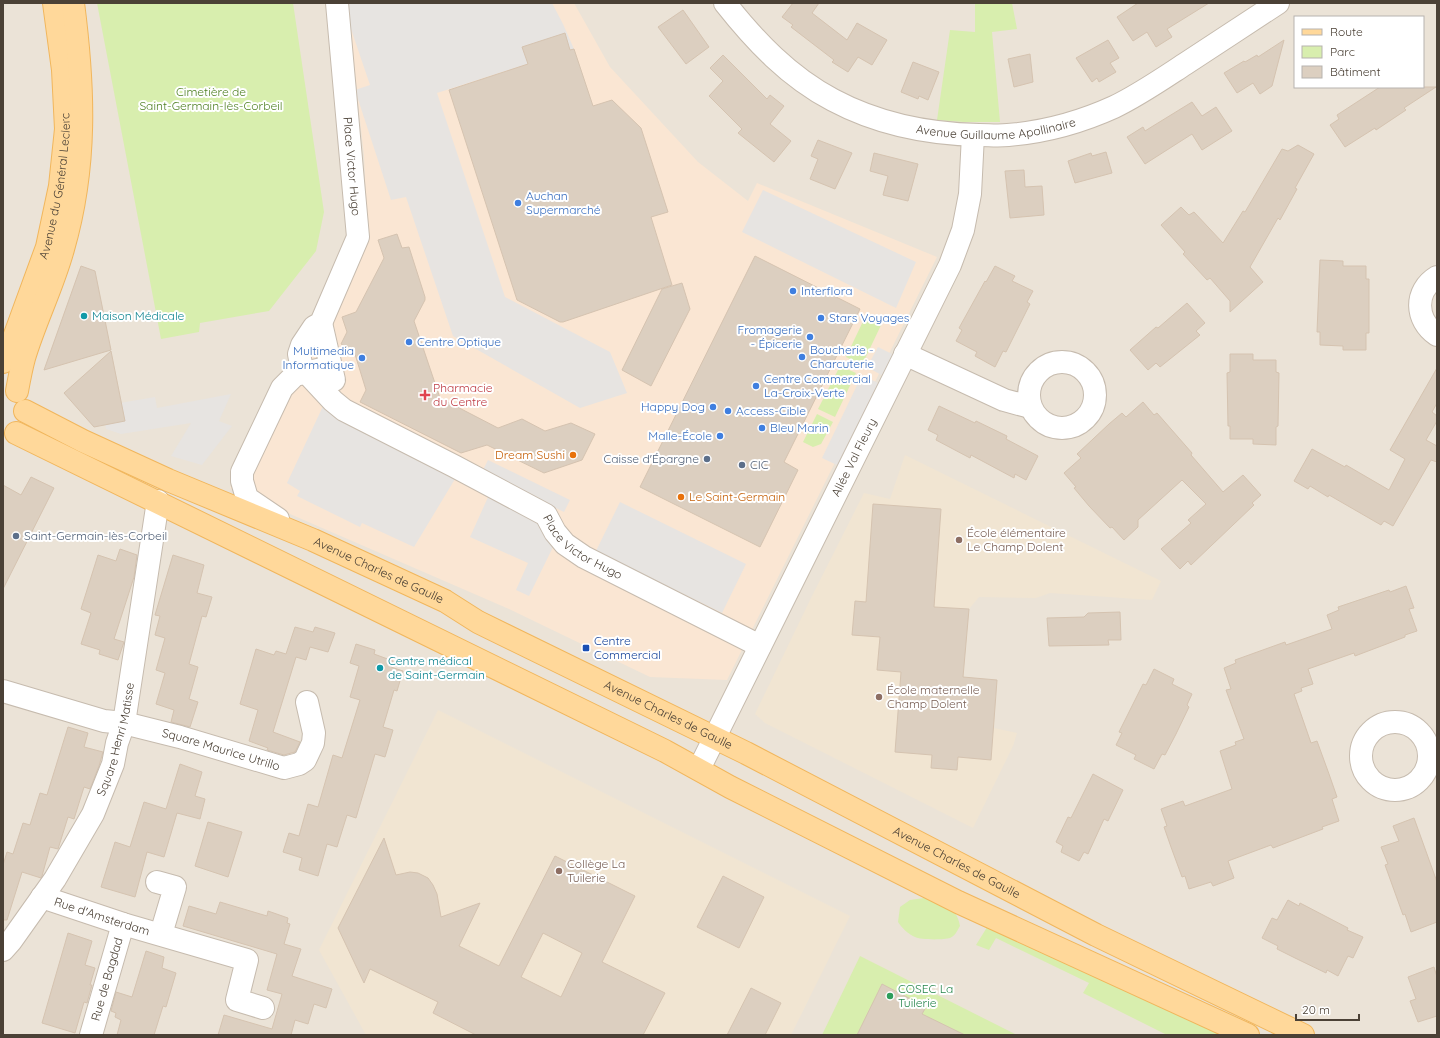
<svg xmlns="http://www.w3.org/2000/svg" width="1440" height="1038" font-family="Quicksand,sans-serif">
<rect width="100%" height="100%" fill="#f6f1e9"/>
<path fill="#ebe3d7" fill-rule="evenodd" d="M3 3H1437V1035H3ZM1295 17H1423V87H1295Z"/>
<polygon fill="#fae6d3" points="347,3 574,3 610,67 698,162 748,201 757,183 937,257 727,680 650,677 509,609 230,488 366,201 364,156"/>
<g fill="#f1e5d2">
<polygon points="905,455 1161,581 1152,600 1050,593 1036,598 979,597 969,609 963,677 997,680 994,728 1017,733 1013,746 973,828 765,723 755,714 811,598 864,493 890,499"/>
<polygon points="438,710 850,916 791,1035 366,1035 319,950"/>
</g>
<g fill="#d8eeae">
<polygon points="97,3 293,3 324,212 316,251 269,311 200,323 199,332 161,339"/>
<polygon points="975,3 1012,3 1017,29 992,32 1000,122 964,122 937,120 950,30 975,32"/>
<polygon points="867,313 883,321 862,365 846,357"/>
<polygon points="840,366 856,373 835,417 818,409"/>
<polygon points="817,414 833,422 821,444 813,447 803,442"/>
<path d="M924 898C942 901 957 907 960 926 957 931 955 936 950 938 944 940 920 940 915 937 908 934 902 928 898 922L900 907 910 900Z"/>
<polygon points="989,924 1234,1035 1167,1035 1083,993 1089,983 996,938 989,950 976,945"/>
<polygon points="860,956 1017,1035 822,1035"/>
</g>
<g fill="#e7e4e1">
<polygon points="347,3 552,3 563,24 574,49 437,93 505,297 610,352 627,393 580,408 453,336 406,197 391,200 355,90 370,85 350,26"/>
<polygon points="763,190 916,262 896,308 742,232"/>
<polygon points="878,347 894,355 883,376 867,367"/>
<polygon points="862,375 878,383 839,466 822,458"/>
<polygon points="231,394 219,421 232,426 202,465 171,456 191,423 121,434 106,429 102,406 155,397 157,408"/>
<polygon points="324,404 541,517 555,543 529,596 516,590 528,563 470,537 489,495 455,479 414,547 362,523 360,527 297,496 300,491 287,483"/>
<polygon points="488,460 570,500 564,512 482,472"/>
<polygon points="620,502 746,564 722,613 596,551"/>
</g>
<g fill="#dccfc0" stroke="#d5c3b0" fill-rule="evenodd">
<polygon points="793,3 819,3 812,13 847,40 857,23 887,40 872,65 858,57 848,72 832,62 834,60 791,27 793,25 782,17"/>
<polygon points="1138,3 1209,3 1167,29 1172,37 1156,47 1147,32 1133,41 1117,17"/>
<polygon points="683,10 709,47 686,64 658,27"/>
<polygon points="565,33 570,50 574,49 593,106 612,100 641,128 668,212 651,217 672,285 563,322 560,322 517,300 449,90 528,64 522,47"/>
<polygon points="1108,40 1119,58 1110,63 1116,72 1099,82 1097,78 1092,82 1076,58"/>
<polygon points="1284,40 1272,86 1260,94 1253,83 1237,93 1224,73 1244,61 1245,62 1257,55 1258,57"/>
<polygon points="1030,54 1033,82 1014,87 1008,59"/>
<polygon points="723,55 767,99 770,95 784,106 770,124 791,141 774,162 738,133 742,129 709,96 723,81 710,68"/>
<polygon points="913,62 939,72 928,100 919,96 918,99 901,92"/>
<polygon points="1380,87 1436,87 1404,108 1406,110 1376,130 1375,128 1345,147 1330,125 1339,119 1337,115"/>
<polygon points="1192,102 1202,116 1216,107 1232,131 1202,150 1192,134 1145,164 1127,137 1143,127 1145,131 1153,126"/>
<polygon points="818,140 852,153 835,189 810,179 818,159 811,156"/>
<polygon points="1298,145 1314,154 1295,188 1297,189 1280,220 1278,218 1250,267 1263,282 1230,312 1230,301 1210,278 1207,280 1183,254 1185,252 1161,225 1181,207 1189,215 1194,212 1223,243 1243,211 1245,212 1282,149 1288,151"/>
<polygon points="1106,152 1112,173 1075,183 1068,161 1091,153 1092,156"/>
<polygon points="874,153 918,164 908,201 883,195 888,176 870,171"/>
<polygon points="1024,170 1025,187 1042,186 1044,215 1010,218 1005,171"/>
<polygon points="397,234 402,248 409,247 425,297 425,300 414,321 440,398 498,428 522,419 545,431 571,423 595,434 582,460 544,473 487,445 461,453 360,402 366,390 354,351 341,344 347,332 342,317 356,312 384,258 378,240"/>
<polygon points="755,256 860,309 784,462 798,470 760,547 640,487"/>
<polygon points="1320,260 1343,261 1343,266 1366,266 1366,279 1369,279 1369,333 1366,333 1366,350 1343,350 1343,346 1320,345 1320,332 1317,332"/>
<polygon points="81,266 95,271 111,350 44,370"/>
<polygon points="995,266 1015,276 1012,281 1033,291 1027,302 1030,304 1006,352 1003,351 995,367 975,356 977,352 956,341 962,330 959,328 985,281 986,282"/>
<polygon points="682,283 690,309 651,386 622,370 662,289"/>
<polygon points="1187,303 1205,323 1196,331 1200,335 1160,367 1156,363 1148,370 1130,350 1156,327 1158,328"/>
<polygon points="111,351 125,421 94,427 64,393"/>
<polygon points="1230,354 1253,354 1253,360 1276,360 1276,372 1279,373 1278,426 1276,427 1276,445 1253,444 1253,439 1230,439 1230,426 1228,426 1227,373 1230,372"/>
<polygon points="1437,368 1437,403 1432,412 1437,416 1437,421 1426,440 1437,446 1437,462 1431,460 1393,526 1384,521 1381,525 1329,495 1328,497 1310,486 1308,489 1294,481 1312,449 1345,467 1346,465 1389,490 1405,459 1390,450"/>
<polygon points="1143,402 1154,415 1157,413 1192,453 1191,455 1223,492 1243,475 1261,495 1252,503 1254,505 1191,565 1188,561 1180,569 1161,549 1191,523 1188,520 1206,504 1182,480 1138,520 1138,527 1124,540 1112,527 1110,528 1089,506 1074,488 1076,487 1064,473 1081,458 1077,454 1109,424 1122,413 1126,417"/>
<polygon points="939,406 975,423 976,421 1007,436 1006,439 1038,456 1026,480 1015,474 1014,478 971,455 970,458 936,440 938,435 928,430"/>
<polygon points="31,477 54,488 3,589 3,485 21,495"/>
<polygon points="873,504 941,509 934,607 969,609 963,677 997,680 991,760 958,757 957,770 931,768 932,755 895,752 901,672 877,670 880,637 852,635 855,601 866,602"/>
<polygon points="120,549 137,555 134,577 114,639 124,642 118,660 99,654 100,650 81,644 91,613 81,609 98,555 116,561"/>
<polygon points="173,555 204,565 197,593 212,597 206,617 202,616 189,664 198,667 189,699 198,702 190,727 171,722 174,710 156,704 165,673 156,670 165,638 155,635 160,616 155,615"/>
<polygon points="1406,586 1414,608 1409,609 1417,631 1405,635 1405,637 1355,656 1354,653 1308,669 1313,684 1301,688 1302,691 1294,694 1311,743 1317,741 1329,774 1337,797 1332,799 1339,821 1322,827 1323,829 1286,843 1273,848 1271,845 1228,861 1234,878 1213,886 1211,882 1189,889 1185,876 1182,877 1171,847 1164,827 1167,826 1161,809 1183,801 1185,806 1232,789 1220,751 1236,745 1235,742 1244,739 1226,690 1231,689 1224,668 1236,663 1235,660 1285,642 1286,645 1332,629 1327,615 1339,610 1338,607 1389,590 1390,592"/>
<polygon points="1120,612 1121,640 1108,640 1109,645 1049,646 1047,618 1084,617 1088,613"/>
<polygon points="295,627 313,632 315,627 335,633 328,652 310,647 306,660 296,657 273,732 300,742 295,752 284,755 267,750 268,748 249,741 258,710 240,704 256,649 274,655 276,651 286,654"/>
<polygon points="356,644 375,650 374,654 393,661 391,667 403,671 397,691 394,690 383,727 393,730 385,757 375,754 356,818 347,815 337,847 327,844 318,876 299,870 302,858 283,852 289,833 299,836 308,804 318,807 333,755 342,758 360,700 350,697 359,666 350,663"/>
<polygon points="1154,669 1174,679 1172,684 1192,694 1187,705 1189,707 1176,734 1165,755 1162,754 1154,769 1134,759 1136,755 1116,745 1122,733 1119,732 1143,684 1146,685"/>
<polygon points="68,727 88,733 84,747 103,752 99,766 90,789 84,787 74,819 68,817 58,849 50,847 42,876 41,878 22,872 7,920 3,920 3,865 7,852 13,854 23,823 30,825 40,793 47,795"/>
<polygon points="180,764 202,772 195,796 205,799 200,819 177,813 164,857 147,852 135,897 101,887 115,842 130,847 144,802 166,809"/>
<polygon points="1093,774 1123,790 1108,821 1104,819 1088,854 1084,852 1079,861 1061,852 1063,846 1056,842 1068,817 1071,818"/>
<polygon points="1414,818 1437,882 1437,922 1411,932 1405,914 1403,915 1385,865 1388,864 1381,847 1399,841 1393,826"/>
<polygon points="208,822 242,832 228,877 195,866"/>
<path d="M384 838 396 875 410 872 418 873 428 878 433 885 437 894 441 917 480 903 459 946 499 966 555 856 635 896 602 962 665 993 643 1035H476L433 1013 438 1002 370 969 364 983 338 928ZM543 933 582 953 561 997 521 977Z"/>
<polygon points="723,876 764,897 739,948 697,927"/>
<polygon points="1288,900 1299,906 1300,903 1348,928 1347,930 1363,937 1353,958 1348,956 1338,976 1327,970 1326,973 1295,958 1277,949 1278,946 1262,938 1272,918 1277,920"/>
<polygon points="220,902 267,916 268,911 288,918 287,923 290,924 284,944 301,949 292,976 332,989 326,1008 314,1004 308,1024 295,1020 291,1035 218,1035 224,1015 272,1029 282,994 267,990 277,954 183,926 189,906 216,914"/>
<polygon points="68,933 92,941 85,965 95,968 90,985 92,985 87,1003 84,1002 75,1033 42,1023"/>
<polygon points="146,951 164,957 162,968 176,973 166,1007 163,1006 154,1035 117,1035 121,1020 115,1017 116,1013 111,1011 116,992 132,997"/>
<polygon points="1434,967 1437,977 1437,1016 1418,1022 1410,1001 1416,999 1408,977"/>
<polygon points="882,984 926,1007 922,1014 965,1035 857,1035"/>
<polygon points="751,988 781,1003 765,1035 727,1035"/>
</g>
<g fill="none" stroke-linecap="round" stroke-linejoin="round">
<g stroke="#c6bbae" stroke-width="24">
<g id="minor">
<path id="s1" d="M337 3 358 237 321 323 314 327 302 345 299 354 301 364 306 372 333 401 344 410 454 466 546 515 555 532 565 544 584 557 760 646"/>
<path id="s2" d="M725 3C755 41 789 77 833 100 878 124 928 134 979 135 989 135 998 136 1008 135 1045 132 1081 122 1114 107 1139 95 1162 79 1185 64 1216 44 1247 23 1278 3"/>
<path d="M1437 277C1414 291 1415 320 1437 335"/>
<polyline points="321,323 334,380"/>
<polyline points="905,354 1004,400 1030,407"/>
<circle cx="1062" cy="395" r="33"/>
<polyline points="278,519 247,498 242,481 242,472 282,388 295,375 331,367"/>
<path id="s3" d="M3 691 104 721 124 723 180 737 284 768 299 764 305 760 313 743 314 733 307 702"/>
<circle cx="1395" cy="756" r="34"/>
<path id="s4" d="M699 769 950 265 963 230 970 194 973 135"/>
<polyline points="157,882 175,887 161,934"/>
<path id="s5" d="M42 897 123 924 247 960 237 1000 263 1008"/>
<path id="s6" d="M3 950 11 941 55 879 93 814 113 764 117 743 124 723 158 501"/>
<path id="s7" d="M91 1035 123 924"/>
</g>
</g>
<g stroke="#f1b65c" stroke-width="24">
<g id="major">
<path id="s8" d="M3 362 9 351 47 247 60 186 66 129 63 70 54 3"/>
<path d="M17 391C19 380 21 369 24 358 35 321 53 286 63 249 87 166 84 88 73 3"/>
<path id="s9" d="M25 411 83 441 168 480 313 540 445 601 478 622 746 753 1096 935 1303 1035"/>
<polyline points="16,433 665,751 730,787 958,902 1248,1035"/>
</g>
</g>
<use href="#minor" stroke="#fff" stroke-width="22"/>
<use href="#major" stroke="#ffd89a" stroke-width="22"/>
</g>
<g fill="#3f7fe0" stroke="#fff" stroke-width="1.5">
<circle cx="518" cy="203" r="4"/>
<circle cx="793" cy="291" r="4"/>
<circle cx="821" cy="318" r="4"/>
<circle cx="810" cy="337" r="4"/>
<circle cx="409" cy="342" r="4"/>
<circle cx="802" cy="357" r="4"/>
<circle cx="362" cy="358" r="4"/>
<circle cx="756" cy="386" r="4"/>
<circle cx="713" cy="407" r="4"/>
<circle cx="728" cy="411" r="4"/>
<circle cx="762" cy="428" r="4"/>
<circle cx="720" cy="436" r="4"/>
</g>
<g fill="#0f9aa8" stroke="#fff" stroke-width="1.5">
<circle cx="84" cy="316" r="4"/>
<circle cx="380" cy="668" r="4"/>
</g>
<path fill="#e0444e" stroke="#fff" stroke-width="1.5" d="M423 389h4v4h4v4h-4v4h-4v-4h-4v-4h4z"/>
<g fill="#e8710a" stroke="#fff" stroke-width="1.5">
<circle cx="573" cy="455" r="4"/>
<circle cx="681" cy="497" r="4"/>
</g>
<g fill="#5c6f8a" stroke="#fff" stroke-width="1.5">
<circle cx="707" cy="459" r="4"/>
<circle cx="742" cy="465" r="4"/>
<circle cx="16" cy="536" r="4"/>
</g>
<g fill="#8d6e63" stroke="#fff" stroke-width="1.5">
<circle cx="959" cy="540" r="4"/>
<circle cx="879" cy="697" r="4"/>
<circle cx="559" cy="871" r="4"/>
</g>
<rect fill="#1a4fb4" stroke="#fff" stroke-width="1.5" x="582" y="644" width="8" height="8" rx="2"/>
<circle fill="#2e9e5b" stroke="#fff" stroke-width="1.5" cx="890" cy="996" r="4"/>
<g text-anchor="middle" stroke-width="4" stroke-linejoin="round" paint-order="stroke">
<g font-size="12" fill="#4e7f21" stroke="#fff">
<text x="211" y="96">Cimetière de<tspan x="211" dy="14">Saint-Germain-lès-Corbeil</tspan></text>
</g>
<g font-size="12" fill="#4b4136" stroke="#fff">
<text dy="4" stroke="none"><textPath href="#s2" startOffset="315">Avenue Guillaume Apollinaire</textPath></text>
<text dy="4" stroke="none"><textPath href="#s1" startOffset="164">Place Victor Hugo</textPath></text>
<text dy="4" stroke="none"><textPath href="#s8" startOffset="185">Avenue du Général Leclerc</textPath></text>
<text dy="4" stroke="none"><textPath href="#s4" startOffset="348">Allée Val Fleury</textPath></text>
<text dy="4" stroke="none"><textPath href="#s1" startOffset="719">Place Victor Hugo</textPath></text>
<text dy="4" stroke="none"><textPath href="#s9" startOffset="388">Avenue Charles de Gaulle</textPath></text>
<text dy="4" stroke="none"><textPath href="#s9" startOffset="712">Avenue Charles de Gaulle</textPath></text>
<text dy="4" stroke="none"><textPath href="#s6" startOffset="242">Square Henri Matisse</textPath></text>
<text dy="4" stroke="none"><textPath href="#s3" startOffset="226">Square Maurice Utrillo</textPath></text>
<text dy="4" stroke="none"><textPath href="#s9" startOffset="1036">Avenue Charles de Gaulle</textPath></text>
<text dy="4" stroke="none"><textPath href="#s5" startOffset="63">Rue d'Amsterdam</textPath></text>
<text dy="4" stroke="none"><textPath href="#s7" startOffset="58">Rue de Bagdad</textPath></text>
</g>
<g font-size="12" fill="#366cbe" stroke="#fff" text-anchor="start">
<text x="526" y="200">Auchan<tspan x="526" dy="14">Supermarché</tspan></text>
<text x="801" y="295">Interflora</text>
<text x="829" y="322">Stars Voyages</text>
<text x="802" y="334" text-anchor="end">Fromagerie<tspan x="802" dy="14">- Épicerie</tspan></text>
<text x="417" y="346">Centre Optique</text>
<text x="810" y="354">Boucherie -<tspan x="810" dy="14">Charcuterie</tspan></text>
<text x="354" y="355" text-anchor="end">Multimedia<tspan x="354" dy="14">Informatique</tspan></text>
<text x="764" y="383">Centre Commercial<tspan x="764" dy="14">La-Croix-Verte</tspan></text>
<text x="705" y="411" text-anchor="end">Happy Dog</text>
<text x="736" y="415">Access-Cible</text>
<text x="770" y="432">Bleu Marin</text>
<text x="712" y="440" text-anchor="end">Malle-École</text>
</g>
<g font-size="12" fill="#0d838f" stroke="#fff" text-anchor="start">
<text x="92" y="320">Maison Médicale</text>
<text x="388" y="665">Centre médical<tspan x="388" dy="14">de Saint-Germain</tspan></text>
</g>
<g font-size="12" fill="#be3a42" stroke="#fff" text-anchor="start">
<text x="433" y="392">Pharmacie<tspan x="433" dy="14">du Centre</tspan></text>
</g>
<g font-size="12" fill="#c56008" stroke="#fff" text-anchor="end">
<text x="565" y="459">Dream Sushi</text>
<text x="689" y="501" text-anchor="start">Le Saint-Germain</text>
</g>
<g font-size="12" fill="#4e5e75" stroke="#fff" text-anchor="start">
<text x="699" y="463" text-anchor="end">Caisse d'Épargne</text>
<text x="750" y="469">CIC</text>
<text x="24" y="540">Saint-Germain-lès-Corbeil</text>
</g>
<g font-size="12" fill="#785e54" stroke="#fff" text-anchor="start">
<text x="967" y="537">École élémentaire<tspan x="967" dy="14">Le Champ Dolent</tspan></text>
<text x="887" y="694">École maternelle<tspan x="887" dy="14">Champ Dolent</tspan></text>
<text x="567" y="868">Collège La<tspan x="567" dy="14">Tuilerie</tspan></text>
</g>
<g font-size="12" fill="#164399" stroke="#fff" text-anchor="start">
<text x="594" y="645">Centre<tspan x="594" dy="14">Commercial</tspan></text>
</g>
<g font-size="12" fill="#27864d" stroke="#fff" text-anchor="start">
<text x="898" y="993">COSEC La<tspan x="898" dy="14">Tuilerie</tspan></text>
</g>
</g>
<rect width="1440" height="1038" fill="none" stroke="#4b4136" stroke-width="8"/>
<rect x="1294" y="16" width="130" height="72" fill="#ffffff" stroke="#b7b3af"/>
<rect x="1302" y="29" width="20" height="6" fill="#ffd89a" stroke="#b7b3af"/>
<text x="1330" y="36" font-size="12" fill="#4b4136">Route</text>
<rect x="1302" y="46" width="20" height="12" fill="#d8eeae" stroke="#b7b3af"/>
<text x="1330" y="56" font-size="12" fill="#4b4136">Parc</text>
<rect x="1302" y="66" width="20" height="12" fill="#dccfc0" stroke="#b7b3af"/>
<text x="1330" y="76" font-size="12" fill="#4b4136">Bâtiment</text>
<path d="M1296 1014v6h63v-6" fill="none" stroke="#4b4136" stroke-width="2"/>
<text x="1302" y="1014" font-size="12" fill="#4b4136" stroke="#ffffff" stroke-width="3" paint-order="stroke">20 m</text>
</svg>
